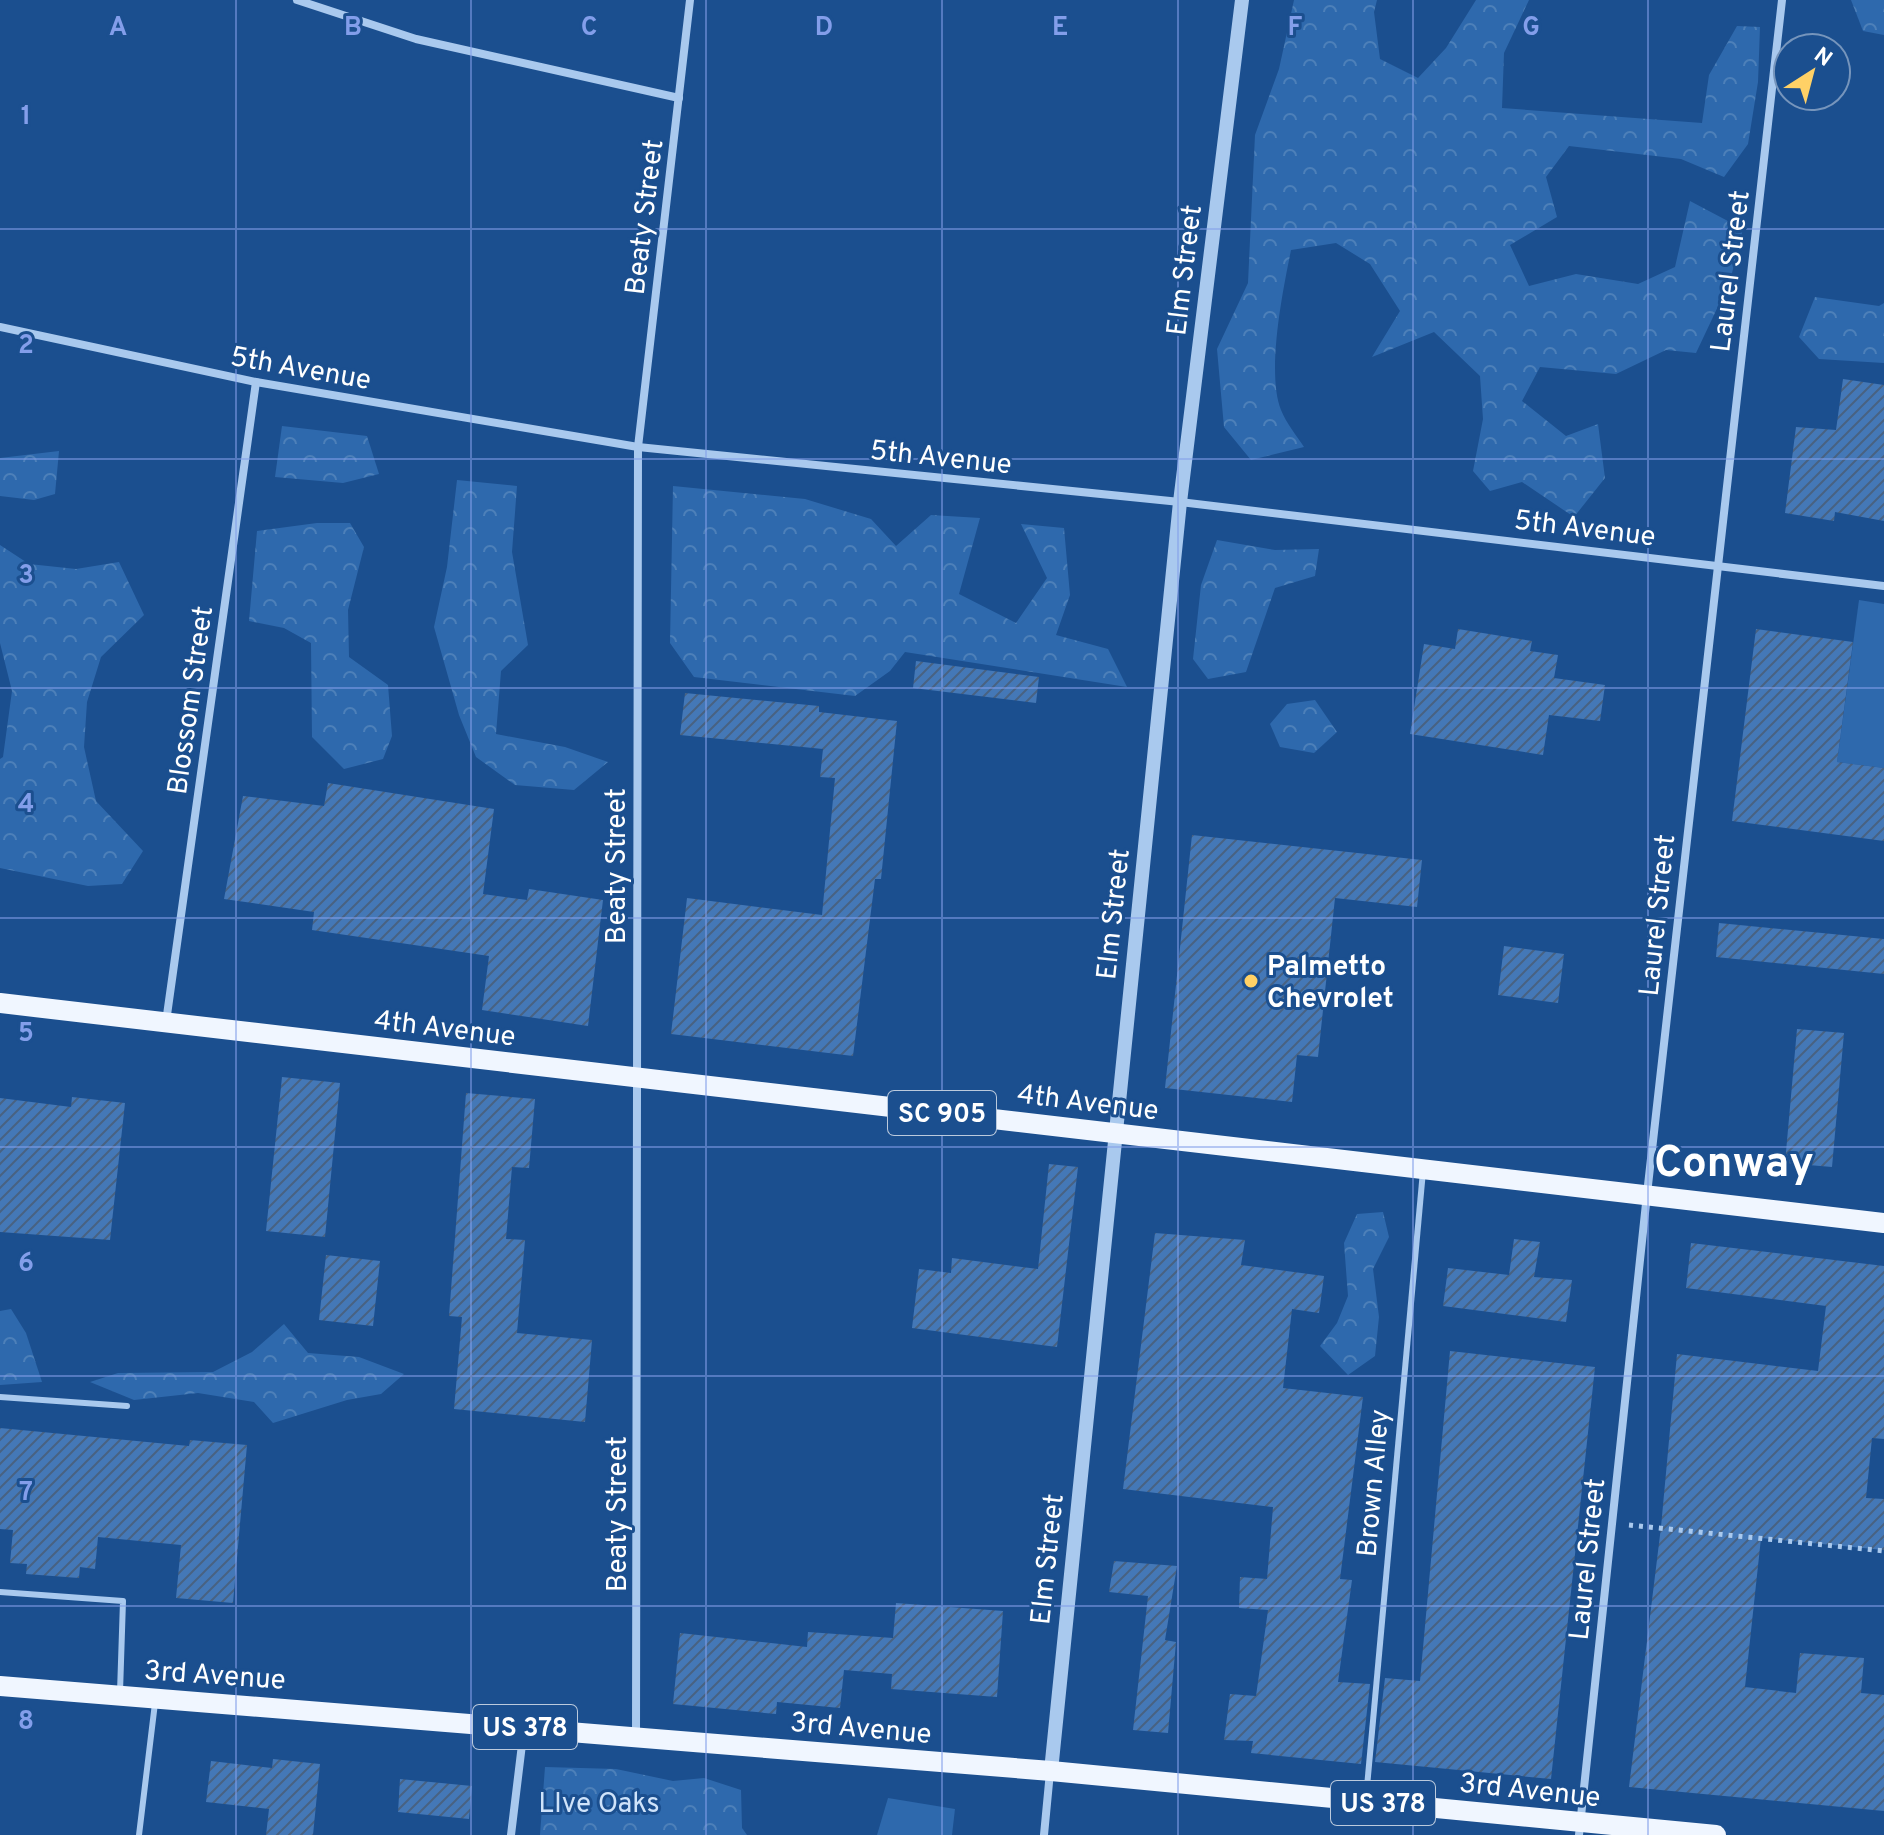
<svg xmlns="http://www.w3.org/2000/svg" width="1884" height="1835" font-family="Overpass,sans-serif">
<defs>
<pattern id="forest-crowns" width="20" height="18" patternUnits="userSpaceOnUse" patternTransform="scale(2)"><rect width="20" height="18" fill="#2e69ad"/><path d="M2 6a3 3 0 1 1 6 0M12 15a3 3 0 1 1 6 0" fill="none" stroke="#4d80b9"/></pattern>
<pattern id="building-hatch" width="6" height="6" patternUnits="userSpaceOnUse" patternTransform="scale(2)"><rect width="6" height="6" fill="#4478b7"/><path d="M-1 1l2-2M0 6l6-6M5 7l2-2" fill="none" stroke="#486282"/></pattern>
</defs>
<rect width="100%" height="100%" fill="#1b4f8f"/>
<g fill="url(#forest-crowns)">
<path d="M1294 0H1377L1374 12 1380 59 1418 78 1446 48 1476 0H1529L1504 53 1502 108 1702 123 1709 75 1737 26 1760 27 1758 82 1748 144 1724 177 1681 159 1569 146 1546 177 1557 217 1510 245 1529 286 1576 274 1638 284 1675 267 1690 201 1743 229 1730 281 1696 353 1666 350 1616 374 1540 367 1522 401 1566 436 1598 424 1605 478 1574 517 1522 482 1490 491 1473 471 1483 419 1480 376 1434 332 1372 357 1400 311 1370 264 1336 243 1291 250C1283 290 1266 372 1281 410 1286 423 1297 436 1304 447L1251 460 1224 427 1217 349 1248 283 1255 135 1279 69Z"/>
<polygon points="1851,0 1884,0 1884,35 1863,31"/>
<polygon points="1815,297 1879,306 1884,303 1884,363 1819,359 1799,337"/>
<polygon points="282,426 367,436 379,474 343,483 275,477"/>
<polygon points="59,451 55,494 34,500 0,496 0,458"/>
<polygon points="457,480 517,486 512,552 528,645 501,671 496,734 565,747 608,762 574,790 515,785 476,757 459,715 434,627 447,567"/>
<polygon points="673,486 805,499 871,519 896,546 931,515 980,518 959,594 1016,623 1047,578 1021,524 1064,528 1070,595 1056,635 1108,649 1127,687 905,652 890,671 855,696 694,677 670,643"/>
<polygon points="317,523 350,523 364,547 348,610 349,657 388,685 392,736 383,759 344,769 312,737 311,643 284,628 249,621 257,531"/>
<polygon points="1217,540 1275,550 1319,549 1315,576 1275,588 1246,672 1208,679 1193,659 1201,585"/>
<polygon points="0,545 29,564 76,569 119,562 144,615 101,657 87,702 84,747 96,801 143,851 122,884 88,886 0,868 0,759 3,757 12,691 0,643"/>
<polygon points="1315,700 1337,732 1314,753 1280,747 1270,724 1287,704"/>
<polygon points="1383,1212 1389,1237 1373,1269 1379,1317 1375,1356 1348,1375 1320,1346 1337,1323 1348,1296 1344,1243 1357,1214"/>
<polygon points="11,1309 26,1333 42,1382 0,1385 0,1311"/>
<polygon points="284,1324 308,1353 359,1357 404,1374 381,1394 347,1400 273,1423 254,1402 198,1393 134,1400 90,1382 118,1373 213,1372 252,1352"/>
<polygon points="545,1767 616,1769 673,1781 704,1778 741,1790 742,1828 747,1835 540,1835"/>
</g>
<g fill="#2e69ad">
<polygon points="1859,600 1884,604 1884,768 1837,762"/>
<polygon points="888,1798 955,1809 952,1835 877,1835"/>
</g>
<g fill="url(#building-hatch)">
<polygon points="1843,379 1884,385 1884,521 1835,512 1834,521 1785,513 1796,427 1836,430"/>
<polygon points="1458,629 1532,641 1530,651 1558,655 1554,678 1605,685 1600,721 1549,715 1543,755 1410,734 1424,644 1455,649"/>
<polygon points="1756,629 1853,642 1837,762 1884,768 1884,841 1732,821"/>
<polygon points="916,661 1039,677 1036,703 913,688"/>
<polygon points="685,693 819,706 819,712 897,721 881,879 875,879 853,1056 671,1034 687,898 822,915 835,778 820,777 823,749 680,735"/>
<polygon points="328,783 494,809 483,894 527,900 529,889 603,900 588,1026 482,1010 489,956 312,930 314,912 224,899 243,796 324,806"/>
<polygon points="1192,835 1422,860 1417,907 1335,898 1318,1057 1297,1055 1292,1102 1165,1088"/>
<polygon points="1719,923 1884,939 1884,974 1716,957"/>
<polygon points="1504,946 1564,954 1558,1003 1498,995"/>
<polygon points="1797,1029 1844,1033 1832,1167 1785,1163"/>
<polygon points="282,1077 340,1083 325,1237 266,1231"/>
<polygon points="466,1093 535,1099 529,1168 512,1167 506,1239 525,1240 517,1333 592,1340 585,1422 454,1409 462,1317 449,1316"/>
<polygon points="72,1097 125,1103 110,1240 0,1232 0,1098 71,1107"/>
<polygon points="1049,1164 1078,1167 1057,1347 912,1328 919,1269 951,1273 952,1258 1038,1269"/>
<polygon points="1155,1233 1245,1240 1241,1265 1324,1276 1319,1313 1292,1309 1283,1388 1363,1397 1340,1579 1352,1580 1338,1682 1370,1684 1361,1764 1251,1753 1253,1741 1224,1740 1230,1694 1256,1696 1268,1610 1239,1608 1240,1577 1267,1579 1273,1507 1123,1489"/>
<polygon points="1514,1239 1540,1242 1534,1277 1572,1280 1566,1322 1443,1306 1448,1268 1509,1275"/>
<polygon points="1691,1243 1884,1266 1884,1439 1872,1438 1866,1498 1884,1499 1884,1550 1761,1538 1745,1687 1796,1693 1800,1653 1864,1658 1861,1693 1884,1695 1884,1811 1629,1787 1661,1527 1677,1354 1818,1371 1826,1306 1686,1288"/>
<polygon points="326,1255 380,1261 373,1326 319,1320"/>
<polygon points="1450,1351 1595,1367 1551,1779 1375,1762 1385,1678 1420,1681"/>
<polygon points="0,1428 189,1446 190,1440 247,1445 233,1603 176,1598 181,1545 98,1537 95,1569 80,1567 79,1578 26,1574 27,1564 10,1563 13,1530 0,1529"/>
<polygon points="1114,1561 1177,1566 1165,1640 1176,1642 1168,1733 1133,1730 1148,1596 1109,1592"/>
<polygon points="896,1603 1003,1611 997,1697 891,1689 892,1674 844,1670 840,1708 777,1702 776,1714 673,1704 680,1633 807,1647 808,1632 893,1638"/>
<polygon points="273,1759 320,1764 313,1835 266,1835 269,1809 206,1802 211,1761 272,1768"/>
<polygon points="400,1779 472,1786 469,1819 398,1812"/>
</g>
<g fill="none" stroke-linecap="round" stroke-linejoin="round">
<polyline stroke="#a9c9ee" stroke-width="5" stroke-dasharray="4 6" stroke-linecap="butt" points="1629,1525 1884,1551"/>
<g stroke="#a9c9ee" stroke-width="6">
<polyline points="0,1397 127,1406"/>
<polyline points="0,1592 123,1601 120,1692"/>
<polyline points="1366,1798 1423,1171"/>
<polyline points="139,1835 155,1703"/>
</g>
<g stroke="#a9c9ee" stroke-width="8">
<polyline points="297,0 416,39 679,98"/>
<polyline points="0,327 256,382 638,447 1180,502 1884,586"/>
<polyline points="166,1022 256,382"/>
<polyline points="636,1736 638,447 690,0"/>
<polyline points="511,1835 524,1728"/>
<polyline points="1044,1835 1050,1772"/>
<polyline points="1579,1835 1647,1194 1782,0"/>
</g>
<polyline stroke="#a9c9ee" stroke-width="14" points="1051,1771 1180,502 1242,0"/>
<g stroke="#f0f6ff" stroke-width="20">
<polyline points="0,1003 1884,1223"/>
<polyline points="0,1686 1051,1771 1716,1835"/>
</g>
</g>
<path fill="none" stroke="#839eea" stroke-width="2" stroke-opacity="0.55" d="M236 0V1835M471 0V1835M706 0V1835M942 0V1835M1178 0V1835M1413 0V1835M1648 0V1835M0 229H1884M0 459H1884M0 688H1884M0 918H1884M0 1147H1884M0 1376H1884M0 1606H1884"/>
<circle fill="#ffd166" stroke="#1b4f8f" stroke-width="3" cx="1251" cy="981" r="8"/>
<g text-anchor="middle" stroke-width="6" stroke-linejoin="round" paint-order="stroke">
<g fill="#1b4f8f" stroke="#bbcadd" stroke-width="2">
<rect x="888" y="1091" width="108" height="44" rx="6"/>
<rect x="473" y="1705" width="104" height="44" rx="6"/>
<rect x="1331" y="1781" width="104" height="44" rx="6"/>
</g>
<g font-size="26" font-weight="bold" fill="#fff">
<text x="942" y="1122">SC 905</text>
<text x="525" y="1736">US 378</text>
<text x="1383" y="1812">US 378</text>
</g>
<g font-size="28" fill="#fff" stroke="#1b4f8f">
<text transform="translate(643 217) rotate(-83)" y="10">Beaty Street</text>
<text transform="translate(1183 270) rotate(-83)" y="10">Elm Street</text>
<text transform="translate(1729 271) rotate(-83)" y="10">Laurel Street</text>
<text transform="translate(301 367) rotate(10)" y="10">5th Avenue</text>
<text transform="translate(941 456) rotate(6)" y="10">5th Avenue</text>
<text transform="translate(1585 527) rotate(7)" y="10">5th Avenue</text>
<text transform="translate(189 700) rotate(-82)" y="10">Blossom Street</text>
<text transform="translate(615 866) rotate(-90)" y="10">Beaty Street</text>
<text transform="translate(1112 914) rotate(-84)" y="10">Elm Street</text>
<text transform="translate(1656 915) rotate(-84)" y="10">Laurel Street</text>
<text transform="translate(445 1027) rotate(7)" y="10">4th Avenue</text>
<text transform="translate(1088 1101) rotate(7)" y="10">4th Avenue</text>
<text transform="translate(1372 1483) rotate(-85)" y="10">Brown Alley</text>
<text transform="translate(616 1514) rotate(-90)" y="10">Beaty Street</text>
<text transform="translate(1046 1559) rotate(-84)" y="10">Elm Street</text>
<text transform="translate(1586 1559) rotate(-84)" y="10">Laurel Street</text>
<text transform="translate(215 1674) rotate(4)" y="10">3rd Avenue</text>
<text transform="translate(861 1727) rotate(5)" y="10">3rd Avenue</text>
<text transform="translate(1530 1789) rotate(6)" y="10">3rd Avenue</text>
</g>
<g font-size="28" font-weight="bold" fill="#fff" stroke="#1b4f8f" text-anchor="start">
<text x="1267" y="975">Palmetto<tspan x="1267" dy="32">Chevrolet</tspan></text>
</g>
<g font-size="28" fill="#cfe3fa" stroke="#1b4f8f">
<text x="599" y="1812">LIve Oaks</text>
</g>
<g font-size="44" font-weight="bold" fill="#fff" stroke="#1b4f8f">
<text x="1734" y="1176">Conway</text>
</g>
</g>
<g font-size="26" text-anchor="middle" font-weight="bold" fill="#839eea" stroke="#1b4f8f" stroke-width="6" stroke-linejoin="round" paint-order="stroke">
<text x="118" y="35">A</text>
<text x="353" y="35">B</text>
<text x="589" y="35">C</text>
<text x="824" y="35">D</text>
<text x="1060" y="35">E</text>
<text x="1295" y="35">F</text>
<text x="1531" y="35">G</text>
<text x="26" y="124">1</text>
<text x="26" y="353">2</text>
<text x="26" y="583">3</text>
<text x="26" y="812">4</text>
<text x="26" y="1041">5</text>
<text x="26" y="1271">6</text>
<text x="26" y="1500">7</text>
<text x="26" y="1729">8</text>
</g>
<g transform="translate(1812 72) rotate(36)"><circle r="38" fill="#1b4f8f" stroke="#7695bc" stroke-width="2"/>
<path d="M0-6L14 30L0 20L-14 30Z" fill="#ffd166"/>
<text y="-12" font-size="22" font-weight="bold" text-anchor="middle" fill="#ffffff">N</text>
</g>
</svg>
